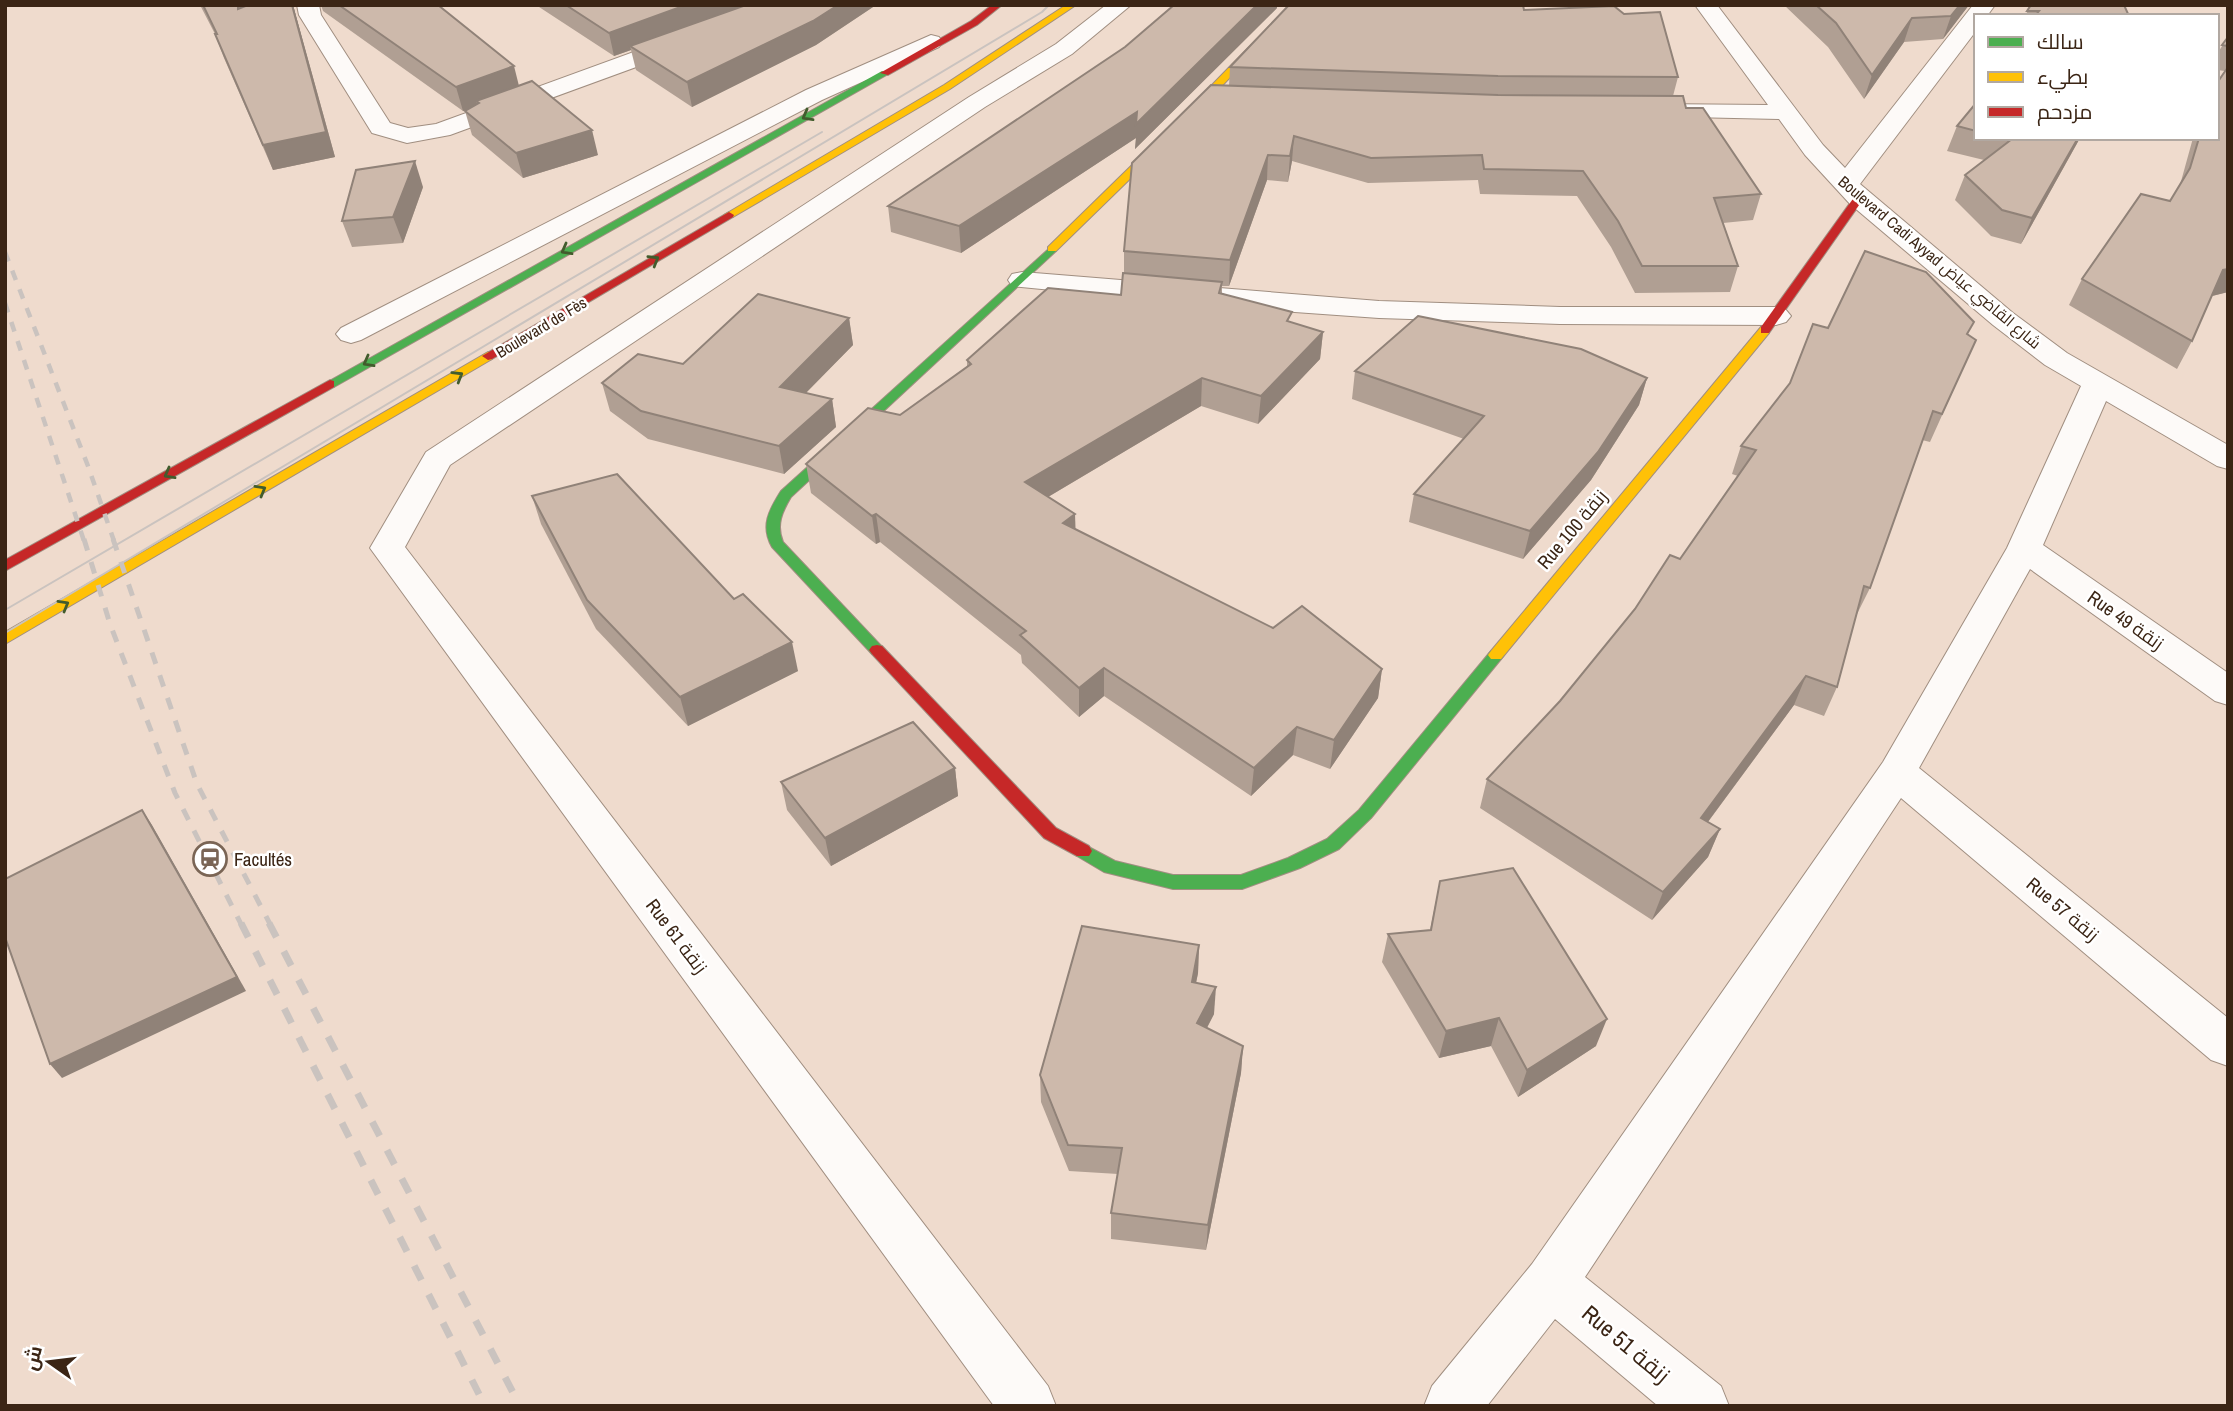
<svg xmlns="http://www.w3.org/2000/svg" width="2233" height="1411" font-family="'Archivo Narrow',Cairo,sans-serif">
<rect width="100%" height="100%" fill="#efdbcd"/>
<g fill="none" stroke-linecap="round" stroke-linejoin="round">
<g stroke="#a08e80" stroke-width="2">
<g id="street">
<polygon points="297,5 319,5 321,15 390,123 408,128 436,124 738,14 754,5 781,5 754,24 450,135 407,143 372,133 299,15"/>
<polygon points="1106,5 1131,5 1072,54 985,107 450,465 405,547 1048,1386 1056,1406 994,1406 370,548 426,452 969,97 1056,44"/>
<polygon points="1695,5 1717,5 1823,145 1845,168 1973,5 1995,5 1987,16 1976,16 1976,31 1860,184 2013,313 2067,353 2228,445 2228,469 2217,466 2106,401 2043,545 2228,673 2228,705 2215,701 2030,569 1919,768 2228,1018 2228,1066 2211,1060 1901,798 1585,1277 1721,1386 1729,1406 1658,1406 1555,1319 1487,1406 1424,1406 1432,1386 1532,1264 1883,762 2007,548 2081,386 2045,365 1993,325 1850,204 1805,155 1779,119 1644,116 1641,111 1644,106 1653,104 1768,105"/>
<polygon points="931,35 939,37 942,42 939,47 822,100 361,340 351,343 341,340 336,334 341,328 806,90"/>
<polygon points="1022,272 1379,301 1560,307 1776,307 1786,310 1791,316 1786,322 1776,325 1560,324 1379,318 1226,307 1012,286 1008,280 1012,274"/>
</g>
</g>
<g stroke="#a08e80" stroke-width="2">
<g id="fast">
<polygon points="882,71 890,73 334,387 326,387 324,384"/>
<path d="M1052 246 1056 247V251L791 497C782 512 776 525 783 542L885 650 882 654H872L772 547C760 526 769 510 781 491Z"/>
<polygon points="1496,650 1501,651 1504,655 1501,659 1371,818 1339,849 1300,868 1242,889 1173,889 1104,872 1077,856 1074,851 1077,846 1083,844 1115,861 1173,875 1241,875 1288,858 1327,839 1359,810 1491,651"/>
</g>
</g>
<g stroke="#a08e80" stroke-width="2">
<g id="slow">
<polygon points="1066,5 1076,5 950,89 733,217 724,215 944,85"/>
<polygon points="1290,5 1299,5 1176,134 1056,251 1048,251 1048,247 1168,130"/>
<polygon points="1765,326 1769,327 1769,333 1501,659 1491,659 1488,655 1491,651 1761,327"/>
<polygon points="488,352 492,353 492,359 5,644 5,632"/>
</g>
</g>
<g stroke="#a08e80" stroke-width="2">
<g id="jam">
<polygon points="992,5 1002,5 977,25 888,75 880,73 971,21"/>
<polygon points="1855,196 1864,198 1769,333 1761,333 1761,327"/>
<polygon points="729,212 734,215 733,217 492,359 488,360 482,356"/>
<polygon points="330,380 334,381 334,387 5,571 5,560"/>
<polygon points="877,645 882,646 1056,828 1089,846 1092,851 1089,856 1077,856 1044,838 872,654 869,650 872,646"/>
</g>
</g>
<use href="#street" fill="#fdfaf8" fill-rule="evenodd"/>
<use href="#fast" fill="#4caf50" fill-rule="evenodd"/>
<use href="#slow" fill="#ffc107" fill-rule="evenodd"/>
<use href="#jam" fill="#c62828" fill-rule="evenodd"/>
<g stroke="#cac3bf" stroke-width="2">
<polyline points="5,610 822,132"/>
<polyline points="5,633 1042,12 1049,5"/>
</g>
<g stroke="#cac3bf" stroke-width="4.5" stroke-dasharray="10 10" stroke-linecap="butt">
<polyline points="5,252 88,466 114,541"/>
<polyline points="5,303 84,541"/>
</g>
<g stroke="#cac3bf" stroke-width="5" stroke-dasharray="12 12" stroke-linecap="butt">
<polyline points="84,539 110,624 175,793 241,924"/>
<polyline points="113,539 197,784 270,924"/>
</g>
<g stroke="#cac3bf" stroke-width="7" stroke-dasharray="16 16" stroke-linecap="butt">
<polyline points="241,923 485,1406"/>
<polyline points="269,923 520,1406"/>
</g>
</g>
<g fill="#b09f93">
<polygon points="200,5 293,5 335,157 273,170 224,58 215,34"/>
<polygon points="321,5 438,5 519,86 598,155 523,178 472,135 465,111 463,111 323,11"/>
<polygon points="536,5 876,5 816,45 692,107 636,70 631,50 614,56"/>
<polygon points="1174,5 1277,5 1277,8 1135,149 1136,138 961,253 891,232 888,206 1125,47"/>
<polygon points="1784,5 1969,5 1943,39 1904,42 1864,99 1828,47"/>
<polygon points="2031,5 2129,16 2025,16"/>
<polygon points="1524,10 1678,77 1673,96 1686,108 1761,194 1753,220 1723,223 1738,266 1730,292 1635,293 1611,247 1577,196 1480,194 1478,180 1368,183 1292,161 1288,182 1267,180 1229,286 1222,286 1222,293 1291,322 1323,332 1320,359 1258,424 1201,406 1048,497 1075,514 1075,530 1273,628 1382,669 1378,698 1330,769 1293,755 1251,796 1104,696 1079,717 1022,663 1021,655 880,542 876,544 811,493 806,464 900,415 967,367 967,360 1121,295 1124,273 1124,251 1229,86 1230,67"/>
<polygon points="2228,37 2228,292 2212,296 2192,341 2177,369 2069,305 2082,279 2170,201 2180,185 2193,138 2217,138 2225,71 2217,70 2217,54"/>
<polygon points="1976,100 1976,138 2080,138 2021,244 1991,236 1955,200 1965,175 1984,160 1947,151 1957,126 1973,107"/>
<polygon points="423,187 403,243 352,247 342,221"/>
<polygon points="849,318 853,345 806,393 832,399 836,427 784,474 648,439 610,411 602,383 683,364"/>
<polygon points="1828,328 1968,335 1976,340 1930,442 1922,440 1870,588 1856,616 1837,687 1824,716 1794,705 1708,822 1720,829 1708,857 1652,920 1480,808 1487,779 1560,701 1680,559 1738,476 1732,474 1741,446 1790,383"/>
<polygon points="1355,371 1647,378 1639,405 1591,480 1523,559 1409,522 1414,494 1464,439 1352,399"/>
<polygon points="532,496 798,671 688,726 596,629 541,524"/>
<polygon points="955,768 958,796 831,866 787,810 781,782"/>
<polygon points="1440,881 1596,1046 1518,1097 1491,1046 1439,1058 1382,962 1388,934 1430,930"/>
<polygon points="1199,945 1198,973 1196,982 1214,1014 1207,1028 1243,1046 1241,1073 1206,1250 1111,1239 1111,1213 1118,1174 1069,1171 1041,1102 1040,1075"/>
</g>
<g fill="#908278">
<polygon points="292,5 293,5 296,16 335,157 273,170 263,145"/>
<polygon points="686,5 748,5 630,46 631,50 614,56 609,33"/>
<polygon points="838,5 876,5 816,45 692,107 687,82"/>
<polygon points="1257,5 1277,5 1277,8 1135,149 1136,138 961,253 959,226"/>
<polygon points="1960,5 1969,5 1943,39 1951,16"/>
<polygon points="1912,18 1904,42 1864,99 1872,75"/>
<polygon points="514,66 520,90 479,103 476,101 478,106 463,111 456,87"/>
<polygon points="592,130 598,155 523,178 516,153"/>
<polygon points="1294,136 1292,161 1288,182 1290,156"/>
<polygon points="2078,138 2080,138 2021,244 2032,218"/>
<polygon points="1268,155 1267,180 1229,286 1230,260"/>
<polygon points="415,161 423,187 403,243 393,217"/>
<polygon points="2228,269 2228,292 2208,297 2223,270"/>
<polygon points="849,318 853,345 785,414 780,387"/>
<polygon points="1323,332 1320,359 1258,424 1261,396"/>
<polygon points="1202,378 1201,406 1026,510 1025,482"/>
<polygon points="1647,378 1639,405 1591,480 1523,559 1530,531"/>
<polygon points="832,399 836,427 784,474 779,446"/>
<polygon points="876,514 880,542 876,544 872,516"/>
<polygon points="1075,514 1076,542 1063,523"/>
<polygon points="792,642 798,671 688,726 680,697"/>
<polygon points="1104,668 1104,696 1079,717 1079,688"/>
<polygon points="1382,669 1378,698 1330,769 1334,740"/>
<polygon points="1806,676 1794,705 1690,846 1701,818"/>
<polygon points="1297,727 1293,755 1251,796 1254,768"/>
<polygon points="955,768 958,796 831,866 825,838"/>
<polygon points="142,810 152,825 246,991 62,1078 50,1064"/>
<polygon points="1720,829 1708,857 1652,920 1663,892"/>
<polygon points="1199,945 1198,973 1191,1009 1192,982"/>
<polygon points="1216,987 1214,1014 1195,1050 1197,1023"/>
<polygon points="1499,1018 1491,1046 1439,1058 1446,1031"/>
<polygon points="1607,1019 1596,1046 1518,1097 1527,1070"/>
<polygon points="1243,1046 1241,1073 1206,1250 1208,1225"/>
</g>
<g fill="#cdb9ab" stroke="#908278" stroke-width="2">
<polygon points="203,5 238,5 238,9 248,5 292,5 326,132 263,145 215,34 217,34"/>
<polygon points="339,5 438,5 514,66 456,87"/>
<polygon points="566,5 686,5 609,33"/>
<polygon points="746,5 838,5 813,21 687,82 630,46"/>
<polygon points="1174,5 1257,5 1136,124 1137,112 959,226 888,206 1125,47"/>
<polygon points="1289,5 1523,5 1524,10 1614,6 1624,14 1660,12 1678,77 1498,76 1230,67"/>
<polygon points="1816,5 1960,5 1951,16 1912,18 1872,75 1836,23"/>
<polygon points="2031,5 2124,5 2129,16 2035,16 2039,11 2027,11"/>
<polygon points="2228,37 2228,46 2222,45"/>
<polygon points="2228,67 2228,269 2223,270 2192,341 2082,279 2141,194 2170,201 2190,168 2199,138 2217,138 2217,83"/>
<polygon points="532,81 592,130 516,153 465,111 479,103 476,101"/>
<polygon points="1211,85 1498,95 1683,96 1686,108 1703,108 1761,194 1714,198 1738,266 1642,266 1618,221 1583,171 1484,169 1482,155 1371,158 1294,136 1290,156 1268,155 1230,260 1124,251 1132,163"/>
<polygon points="1976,103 1976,131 1957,126"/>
<polygon points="2008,138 2078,138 2032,218 2002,210 1965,175 2012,139"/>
<polygon points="415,161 393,217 342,221 356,170"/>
<polygon points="1865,251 1926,272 1974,322 1967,334 1976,340 1942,414 1933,411 1870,588 1864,586 1837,687 1806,676 1701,818 1720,829 1663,892 1487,779 1560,701 1635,609 1670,555 1680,559 1756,450 1741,446 1790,383 1813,324 1828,328"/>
<polygon points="1123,273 1222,282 1219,293 1292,312 1287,321 1323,332 1261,396 1202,378 1025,482 1075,514 1063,523 1273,628 1302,606 1382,669 1334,740 1297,727 1254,768 1104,668 1079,688 1020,635 1026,631 876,514 872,516 806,464 868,408 900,415 971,364 967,360 1048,288 1121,295"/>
<polygon points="758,294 849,318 780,387 832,399 779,446 641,411 602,383 638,354 683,364"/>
<polygon points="1418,316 1581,349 1647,378 1598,452 1530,531 1414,494 1484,416 1355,371"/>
<polygon points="617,474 734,599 743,594 792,642 680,697 587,600 532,496"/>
<polygon points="913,722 955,768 825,838 781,782"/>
<polygon points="142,810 237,977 50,1064 5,937 5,879"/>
<polygon points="1513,868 1607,1019 1527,1070 1499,1018 1446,1031 1388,934 1431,930 1440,881"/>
<polygon points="1082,926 1199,945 1192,982 1216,987 1197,1023 1243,1046 1208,1225 1111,1213 1122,1148 1068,1145 1040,1075"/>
</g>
<defs><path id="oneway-chevron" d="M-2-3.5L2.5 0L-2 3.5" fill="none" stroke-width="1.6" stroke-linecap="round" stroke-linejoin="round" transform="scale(1.75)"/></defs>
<g stroke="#425c2d">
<use href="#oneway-chevron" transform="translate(807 116) rotate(151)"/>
<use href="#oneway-chevron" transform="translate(566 250) rotate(151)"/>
<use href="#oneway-chevron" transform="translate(654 260) rotate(-31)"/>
<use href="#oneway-chevron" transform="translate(368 362) rotate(151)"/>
<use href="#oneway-chevron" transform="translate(458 376) rotate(-31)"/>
<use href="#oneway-chevron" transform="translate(169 474) rotate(151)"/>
<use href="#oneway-chevron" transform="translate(261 490) rotate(-30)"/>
<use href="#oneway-chevron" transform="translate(64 605) rotate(-30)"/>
</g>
<defs>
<g id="station-ring" transform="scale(1.75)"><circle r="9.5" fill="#fff" stroke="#7a6555" stroke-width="1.5"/><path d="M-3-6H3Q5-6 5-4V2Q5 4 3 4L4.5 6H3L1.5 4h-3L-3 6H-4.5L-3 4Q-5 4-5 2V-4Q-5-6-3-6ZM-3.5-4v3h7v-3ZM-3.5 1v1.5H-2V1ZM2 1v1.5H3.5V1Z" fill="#7a6555"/></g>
</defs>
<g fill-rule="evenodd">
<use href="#station-ring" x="210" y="859"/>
</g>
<g text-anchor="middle" stroke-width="5" stroke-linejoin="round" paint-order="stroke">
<g font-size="16" fill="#3b2515" stroke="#fff">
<text transform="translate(1940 262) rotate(40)" y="6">Boulevard Cadi Ayyad شارع القاضي عياض</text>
<text transform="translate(541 327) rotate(-31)" y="6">Boulevard de Fès</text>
</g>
<g font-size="19" fill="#3b2515" stroke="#fff">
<text transform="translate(1572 529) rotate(-50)" y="7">Rue 100 زنقة</text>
<text transform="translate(2126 620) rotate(35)" y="7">Rue 49 زنقة</text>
<text transform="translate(2063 909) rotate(40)" y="7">Rue 57 زنقة</text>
<text transform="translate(677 936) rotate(53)" y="7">Rue 61 زنقة</text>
</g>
<g font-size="19" fill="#3b2515" stroke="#fff" text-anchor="start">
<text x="234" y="866">Facultés</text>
</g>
<g font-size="23" fill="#3b2515" stroke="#fff">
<text transform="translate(1626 1344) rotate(40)" y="8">Rue 51 زنقة</text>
</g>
</g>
<rect width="2233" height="1411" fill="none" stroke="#3b2515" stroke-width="14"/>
<rect x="1974" y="14" width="245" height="126" fill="#ffffff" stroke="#b1a8a1" stroke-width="2"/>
<rect x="1988" y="37" width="35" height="10" fill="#4caf50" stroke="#b1a8a1" stroke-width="2"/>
<text x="2037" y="49" font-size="21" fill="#3b2515">سالك</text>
<rect x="1988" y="72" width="35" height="10" fill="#ffc107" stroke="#b1a8a1" stroke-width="2"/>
<text x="2037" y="84" font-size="21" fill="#3b2515">بطيء</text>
<rect x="1988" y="107" width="35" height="10" fill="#c62828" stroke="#b1a8a1" stroke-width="2"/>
<text x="2037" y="119" font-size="21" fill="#3b2515">مزدحم</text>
<g transform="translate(49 1362) rotate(284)" stroke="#ffffff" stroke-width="5" paint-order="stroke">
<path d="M0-5L12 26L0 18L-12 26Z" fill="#3b2515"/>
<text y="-10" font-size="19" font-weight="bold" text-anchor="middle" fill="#3b2515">ش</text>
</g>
</svg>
